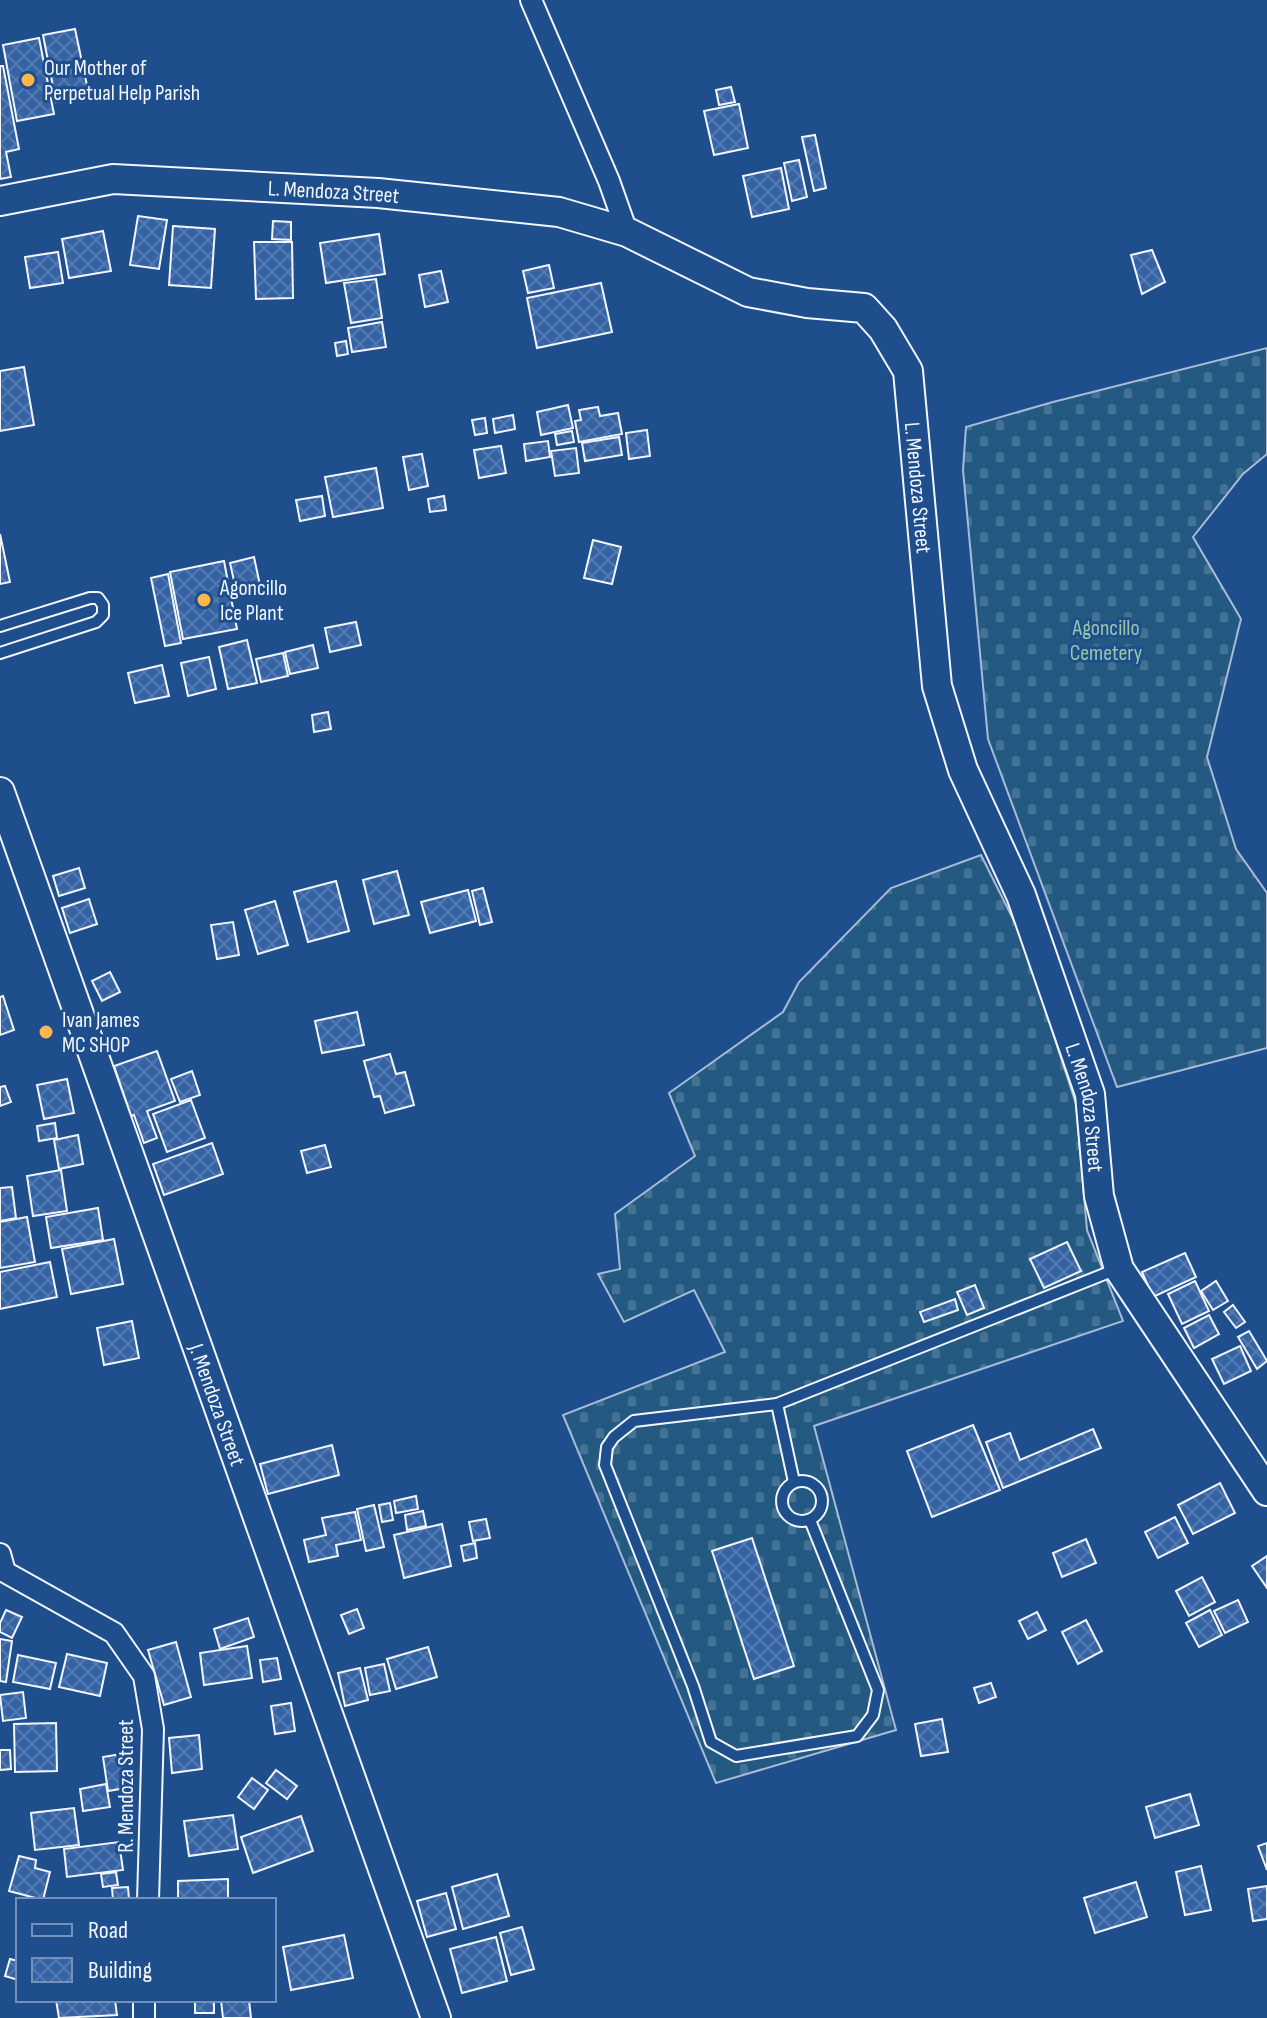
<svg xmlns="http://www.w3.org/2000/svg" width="1267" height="2018" font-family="'Sofia Sans Condensed',sans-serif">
<defs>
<pattern id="cemetery-stones" width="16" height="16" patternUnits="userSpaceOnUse" patternTransform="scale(2)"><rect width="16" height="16" fill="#245a82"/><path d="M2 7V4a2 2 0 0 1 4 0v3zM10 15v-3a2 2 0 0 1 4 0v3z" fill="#447295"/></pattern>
<pattern id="building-cross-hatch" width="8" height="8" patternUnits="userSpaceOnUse" patternTransform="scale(2)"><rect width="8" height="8" fill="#3563a3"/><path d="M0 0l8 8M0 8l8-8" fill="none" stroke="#537ab1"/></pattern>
</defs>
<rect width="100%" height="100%" fill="#1f4e8c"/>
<g fill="url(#cemetery-stones)" stroke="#a8bbd7" stroke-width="2">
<polygon points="1267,348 1267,454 1243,474 1193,537 1241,619 1207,757 1236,849 1267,893 1267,1048 1117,1087 988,739 963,470 966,427 1053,402"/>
<polygon points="981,855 1021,935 1076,1104 1087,1230 1123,1321 814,1426 896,1730 716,1783 563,1415 725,1352 694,1290 624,1322 598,1274 620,1269 615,1214 695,1156 669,1093 783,1012 799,982 891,888"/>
</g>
<g fill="url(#building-cross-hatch)" stroke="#f2f6ff" stroke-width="2">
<polygon points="75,29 89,95 56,102 43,35"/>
<polygon points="39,38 54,114 17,121 3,45"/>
<polygon points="0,66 3,66 19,149 6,152 11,177 0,179"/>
<polygon points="731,87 735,102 719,105 716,90"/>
<polygon points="739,104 748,148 714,155 704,111"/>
<polygon points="815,135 826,188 814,191 802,137"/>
<polygon points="799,160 807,197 792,201 784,163"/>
<polygon points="781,168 789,209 752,217 743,176"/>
<polygon points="138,216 167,220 159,269 130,265"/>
<polygon points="273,221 291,222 291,240 272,239"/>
<polygon points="173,226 215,229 211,288 169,285"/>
<polygon points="103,231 111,271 69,278 62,239"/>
<polygon points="379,234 385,274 326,283 320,243"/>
<polygon points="254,242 292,242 293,298 256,299"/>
<polygon points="1152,250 1165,282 1142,294 1131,255"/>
<polygon points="58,252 63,283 30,288 25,257"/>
<polygon points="549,265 554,288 528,293 523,271"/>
<polygon points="441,271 448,302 425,307 419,275"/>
<polygon points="376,279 382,318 351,323 344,283"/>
<polygon points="601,283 612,332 537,348 527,298"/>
<polygon points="382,322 386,347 352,352 348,328"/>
<polygon points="346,341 348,354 337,356 335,343"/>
<polygon points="24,367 34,425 0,431 0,371"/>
<polygon points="568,405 573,428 541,435 537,412"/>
<polygon points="598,407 600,416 618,413 622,434 579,442 575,421 581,420 579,410"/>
<polygon points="513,415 515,429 495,433 493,419"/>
<polygon points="485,418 487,433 475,435 472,420"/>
<polygon points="647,430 650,456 629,459 626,433"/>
<polygon points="572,431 574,442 557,445 555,434"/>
<polygon points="619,437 622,455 585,461 582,443"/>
<polygon points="548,441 550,457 526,461 524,444"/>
<polygon points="501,446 506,473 479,478 474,450"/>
<polygon points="576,448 579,473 555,476 551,451"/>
<polygon points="422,454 428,486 409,490 403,457"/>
<polygon points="376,468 383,508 333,517 325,477"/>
<polygon points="322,496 325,516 300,521 296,500"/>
<polygon points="444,496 446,510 430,512 428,499"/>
<polygon points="0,534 10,582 0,584"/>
<polygon points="593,540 621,547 612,584 584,578"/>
<polygon points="254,557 261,590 237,594 230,563"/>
<polygon points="224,561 237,629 183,639 170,572"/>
<polygon points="168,574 181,643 165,646 151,578"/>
<polygon points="356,622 361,645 330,652 325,628"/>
<polygon points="247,640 257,683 228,689 219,647"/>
<polygon points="313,645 318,668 290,674 285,652"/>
<polygon points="283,653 288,676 261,682 256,659"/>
<polygon points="209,657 216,689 188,696 181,663"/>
<polygon points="162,665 169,696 135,703 128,673"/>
<polygon points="328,712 331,729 314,732 312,715"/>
<polygon points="79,868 85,888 59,896 53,876"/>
<polygon points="397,871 409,915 374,924 363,880"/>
<polygon points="336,881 349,931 308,942 294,892"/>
<polygon points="483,888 492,922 480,925 472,891"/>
<polygon points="468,890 476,921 430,933 421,902"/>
<polygon points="89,899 97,924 70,933 62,908"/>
<polygon points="275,901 288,945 258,954 245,910"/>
<polygon points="233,922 239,955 217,959 211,925"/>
<polygon points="110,972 120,992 102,1001 92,981"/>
<polygon points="3,996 14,1030 0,1035 0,997"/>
<polygon points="357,1012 364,1045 322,1053 315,1021"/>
<polygon points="157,1051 175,1101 147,1111 157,1138 144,1143 134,1115 131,1116 114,1066"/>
<polygon points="390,1054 396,1074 405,1072 414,1105 385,1113 380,1096 374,1097 364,1061"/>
<polygon points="192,1071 200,1095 180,1102 171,1079"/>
<polygon points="67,1079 74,1113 44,1119 37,1085"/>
<polygon points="5,1086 11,1102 0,1106 0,1087"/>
<polygon points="191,1100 205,1138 167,1152 153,1114"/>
<polygon points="55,1123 57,1138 39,1141 37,1126"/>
<polygon points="78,1135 83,1164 59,1169 54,1140"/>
<polygon points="212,1143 223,1174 164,1195 153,1164"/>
<polygon points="325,1145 331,1167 307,1173 301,1151"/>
<polygon points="61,1170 67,1211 33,1216 27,1176"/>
<polygon points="12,1187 16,1218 0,1221 0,1188"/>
<polygon points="98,1208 103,1240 51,1248 46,1217"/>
<polygon points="27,1217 35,1262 0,1268 0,1222"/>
<polygon points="114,1239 123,1284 71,1294 62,1249"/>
<polygon points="1067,1242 1081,1271 1044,1288 1030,1259"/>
<polygon points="1185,1253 1196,1277 1153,1297 1142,1272"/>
<polygon points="50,1262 57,1297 0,1309 0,1272"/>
<polygon points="1195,1281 1209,1311 1182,1324 1168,1294"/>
<polygon points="1216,1281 1228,1301 1213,1310 1201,1291"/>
<polygon points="975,1285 984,1308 967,1315 957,1292"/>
<polygon points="955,1299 958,1310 924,1322 920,1312"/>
<polygon points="1233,1305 1245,1322 1236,1328 1224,1312"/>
<polygon points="1209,1315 1219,1334 1194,1348 1184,1328"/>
<polygon points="132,1321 139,1358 104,1365 97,1328"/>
<polygon points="1249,1331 1267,1361 1257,1369 1238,1337"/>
<polygon points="1240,1346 1251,1371 1224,1384 1212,1359"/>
<polygon points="973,1425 1000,1490 932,1517 907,1451"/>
<polygon points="1093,1429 1101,1448 1003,1488 986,1442 1010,1433 1020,1460"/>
<polygon points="332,1445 339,1475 268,1494 260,1464"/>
<polygon points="1220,1483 1235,1513 1193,1534 1178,1505"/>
<polygon points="416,1496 418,1509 396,1513 394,1501"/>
<polygon points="390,1503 393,1520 382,1522 379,1505"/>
<polygon points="374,1505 384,1547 366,1551 357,1509"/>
<polygon points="423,1511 426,1526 407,1530 405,1515"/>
<polygon points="355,1512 361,1540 336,1545 338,1556 309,1562 304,1540 326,1535 322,1518"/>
<polygon points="1175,1517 1188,1543 1158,1558 1145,1532"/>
<polygon points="486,1519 490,1538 473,1541 469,1522"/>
<polygon points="442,1524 451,1566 404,1578 394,1535"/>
<polygon points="752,1538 794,1666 754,1679 712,1551"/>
<polygon points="1086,1539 1096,1563 1062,1577 1053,1553"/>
<polygon points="475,1543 477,1558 464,1561 461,1546"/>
<polygon points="1267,1556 1267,1588 1252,1566"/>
<polygon points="1202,1577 1215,1602 1189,1616 1176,1591"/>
<polygon points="1238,1600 1248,1622 1225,1633 1214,1611"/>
<polygon points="357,1609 364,1628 349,1634 341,1615"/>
<polygon points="6,1610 22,1617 12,1638 0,1632 0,1623"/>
<polygon points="1210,1610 1222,1635 1199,1647 1186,1623"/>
<polygon points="1037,1612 1046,1630 1028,1639 1019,1621"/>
<polygon points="248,1618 254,1637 220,1649 214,1629"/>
<polygon points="1086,1620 1102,1651 1078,1664 1062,1632"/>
<polygon points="0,1639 12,1641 6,1682 0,1681"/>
<polygon points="176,1642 191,1697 164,1705 148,1650"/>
<polygon points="247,1646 252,1678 204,1685 200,1653"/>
<polygon points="428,1647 437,1677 396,1689 387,1659"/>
<polygon points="67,1654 107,1663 100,1696 59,1687"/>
<polygon points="18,1655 56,1663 50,1689 13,1682"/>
<polygon points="277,1658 281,1679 263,1682 260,1660"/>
<polygon points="384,1664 390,1691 370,1695 365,1668"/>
<polygon points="360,1668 368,1700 345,1706 338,1673"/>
<polygon points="991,1683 996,1697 979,1703 974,1688"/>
<polygon points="23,1692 26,1718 3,1721 0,1695"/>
<polygon points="291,1703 295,1731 275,1734 271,1706"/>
<polygon points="942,1719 948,1752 921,1756 915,1724"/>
<polygon points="56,1723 57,1771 15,1772 14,1724"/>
<polygon points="199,1735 202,1769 172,1773 169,1738"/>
<polygon points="0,1750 10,1750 11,1769 0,1770"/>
<polygon points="127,1753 132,1787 108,1791 103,1757"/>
<polygon points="276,1770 297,1786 287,1799 266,1783"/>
<polygon points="252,1778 268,1790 254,1809 238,1797"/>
<polygon points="106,1784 110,1807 83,1811 80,1789"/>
<polygon points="1190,1794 1199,1825 1155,1838 1146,1807"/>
<polygon points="74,1808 79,1845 35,1850 31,1813"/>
<polygon points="233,1815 238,1849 189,1856 184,1821"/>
<polygon points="301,1816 313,1851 253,1873 241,1837"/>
<polygon points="119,1842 123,1870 67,1877 64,1849"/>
<polygon points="1267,1843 1267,1870 1258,1846"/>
<polygon points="19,1856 36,1860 35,1868 50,1872 43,1900 9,1891"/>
<polygon points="1201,1866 1211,1910 1185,1915 1176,1872"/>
<polygon points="116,1872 118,1885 103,1887 101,1874"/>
<polygon points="497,1874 509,1916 463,1929 452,1887"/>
<polygon points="228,1879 228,1900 178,1900 178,1881"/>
<polygon points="1136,1882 1147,1917 1095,1933 1084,1898"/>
<polygon points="1267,1886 1267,1919 1253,1921 1248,1889"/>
<polygon points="128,1887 129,1900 113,1900 112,1888"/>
<polygon points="446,1893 456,1929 427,1937 417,1901"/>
<polygon points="522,1927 534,1969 511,1975 500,1933"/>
<polygon points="344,1935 353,1978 291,1990 283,1947"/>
<polygon points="496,1937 507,1981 462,1993 450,1949"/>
<polygon points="10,1959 18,1961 18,1980 5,1976"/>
<polygon points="56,2000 115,2000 117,2015 59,2018"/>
<polygon points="195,2000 214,2001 214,2013 195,2013"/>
<polygon points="221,2000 249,2000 251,2018 223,2018"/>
</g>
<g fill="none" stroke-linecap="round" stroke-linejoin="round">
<g stroke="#f2f6ff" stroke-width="14">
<g id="lane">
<polyline points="0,626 90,598 98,598 103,605 103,615 96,622 0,653"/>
<polyline points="777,1404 794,1482"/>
<circle cx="802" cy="1501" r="20"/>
<polyline points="810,1520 878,1690 873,1715 857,1736 736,1756 711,1742 693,1686 605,1465 607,1447 614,1437 634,1421 777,1404 1117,1269"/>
</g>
</g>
<g stroke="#f2f6ff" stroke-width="24">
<g id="street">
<polyline points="531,0 609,181 627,232"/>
<polyline points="0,1554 5,1572 114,1633 144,1676 153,1729 148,1900"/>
<polyline points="144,2018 144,2000"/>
</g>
</g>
<g stroke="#f2f6ff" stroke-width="32">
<g id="secondary">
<path id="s1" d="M0 201 113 179 378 193 559 212 627 232 748 292 807 303 864 308 883 329 908 371 937 686 963 770 1021 895 1090 1094 1099 1196 1119 1269 1267 1491"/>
<path id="s2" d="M0 792 436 2018"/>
</g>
</g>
<use href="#lane" stroke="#1f4e8c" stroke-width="10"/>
<use href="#street" stroke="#1f4e8c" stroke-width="20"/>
<use href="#secondary" stroke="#1f4e8c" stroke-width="28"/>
</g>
<g fill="#ffb74d" stroke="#1f4e8c" stroke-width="3">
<circle cx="28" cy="80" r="8"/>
<circle cx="204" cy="600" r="8"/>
<circle cx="46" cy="1032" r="8"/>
</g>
<g text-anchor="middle" stroke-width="6" stroke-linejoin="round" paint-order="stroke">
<g font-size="22" fill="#f2f6ff" stroke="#1f4e8c" text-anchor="start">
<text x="44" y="75">Our Mother of<tspan x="44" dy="25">Perpetual Help Parish</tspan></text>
<text x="220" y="595">Agoncillo<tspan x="220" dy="25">Ice Plant</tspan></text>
<text x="62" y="1027">Ivan James<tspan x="62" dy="25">MC SHOP</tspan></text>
</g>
<g font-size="22" fill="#f2f6ff" stroke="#1f4e8c">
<text dy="8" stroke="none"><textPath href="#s1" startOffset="336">L. Mendoza Street</textPath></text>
<text dy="8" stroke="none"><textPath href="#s1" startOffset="1080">L. Mendoza Street</textPath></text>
<text dy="8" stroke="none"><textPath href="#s1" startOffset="1728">L. Mendoza Street</textPath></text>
<text dy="8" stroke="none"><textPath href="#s2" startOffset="650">J. Mendoza Street</textPath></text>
<text transform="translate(125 1786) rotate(-90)" y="8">R. Mendoza Street</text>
</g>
<g font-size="22" fill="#97c8a6" stroke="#1f4e8c">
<text x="1106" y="635">Agoncillo<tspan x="1106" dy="25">Cemetery</tspan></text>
</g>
</g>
<rect x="16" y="1898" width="260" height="104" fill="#1f4e8c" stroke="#7391ba" stroke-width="2"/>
<rect x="32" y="1924" width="40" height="12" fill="#1f4e8c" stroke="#7391ba" stroke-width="2"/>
<text x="88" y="1938" font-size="24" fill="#f2f6ff">Road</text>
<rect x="32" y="1958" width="40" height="24" fill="url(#building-cross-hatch)" stroke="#7391ba" stroke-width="2"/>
<text x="88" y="1978" font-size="24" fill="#f2f6ff">Building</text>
</svg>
